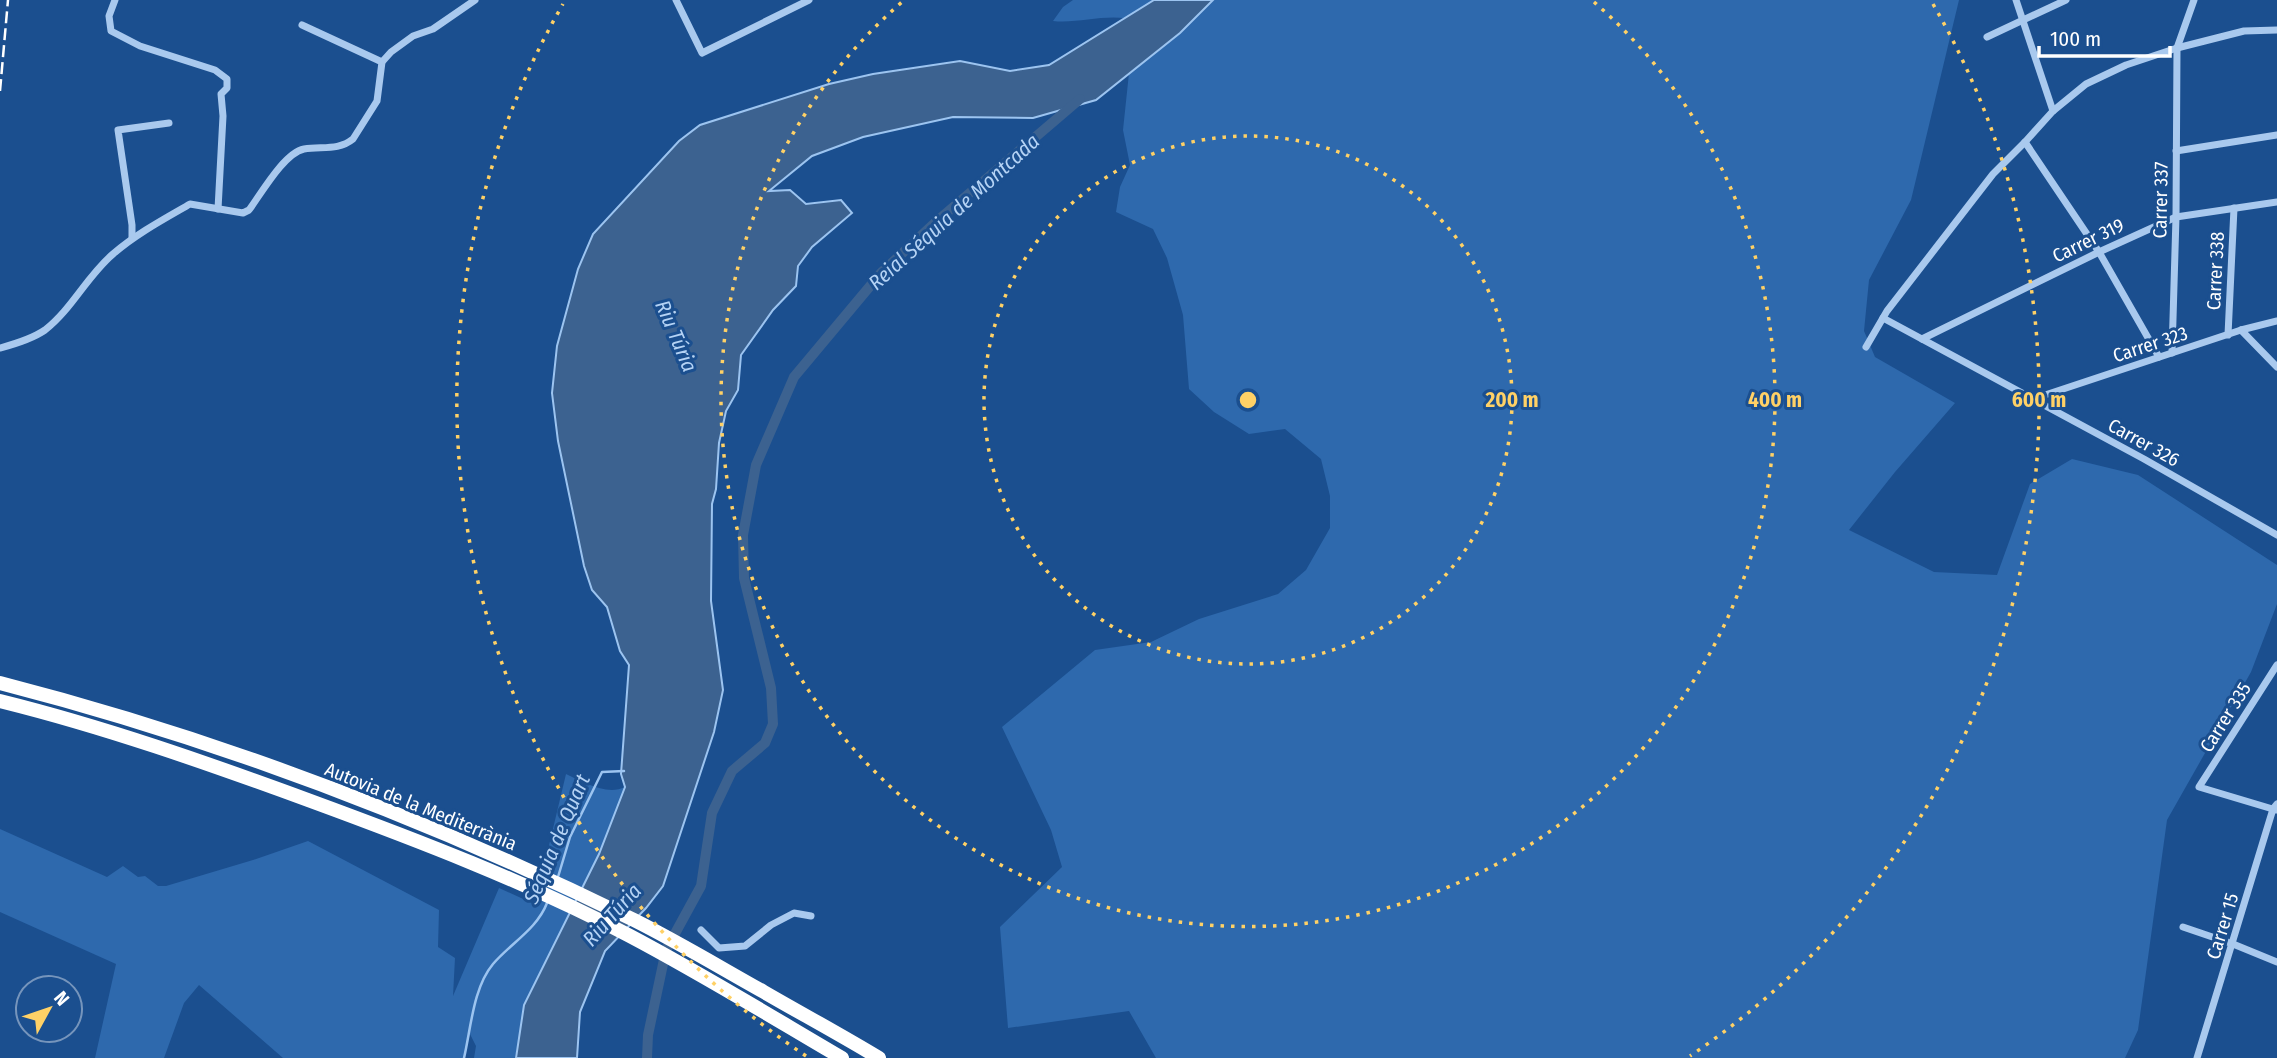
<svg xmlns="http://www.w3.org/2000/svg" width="2277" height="1058" font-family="'Fira Sans Condensed',sans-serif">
<rect width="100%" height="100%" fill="#1b4f8f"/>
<g fill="#2e69ad">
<path d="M1073 0H1171L1137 21C1110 12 1080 24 1053 21L1063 7Z"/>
<polygon points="1213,0 1959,0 1911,200 1869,280 1864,331 1875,357 1955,403 1895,472 1849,530 1934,572 1997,575 2030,484 2072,459 2138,475 2277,565 2277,604 2251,672 2167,820 2138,1030 2125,1058 1156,1058 1129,1011 1008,1028 1000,927 1062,867 1051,830 1002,727 1095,650 1151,642 1199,619 1278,594 1306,570 1330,528 1330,496 1321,459 1285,429 1249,434 1214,412 1189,389 1183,315 1167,258 1153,229 1116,212 1120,187 1130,165 1123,130 1129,73 1180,33"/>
<path d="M566 774C583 782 607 796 625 787L599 854 525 1005 515 1058H474L476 1046 470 1034 464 1058H283L199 985 184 1003 164 1058H95L116 964 0 912V829L107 877 123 866 138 877 145 876 158 886H166L253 860 308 841 439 910 438 947 455 958 453 996 499 888 532 903 550 874 546 858Z"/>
</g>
<polygon fill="#3c6290" stroke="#9cc4f0" stroke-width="2" points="1154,0 1213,0 1180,33 1096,100 1033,118 953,117 863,137 812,156 769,191 790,190 806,204 841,200 852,213 812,247 798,266 796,286 773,310 741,355 738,390 726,411 719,443 716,489 712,504 711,601 723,690 714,732 663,886 646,908 605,951 580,1012 577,1058 516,1058 524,1005 599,854 625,787 621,774 629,665 620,651 607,607 592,590 584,566 558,441 552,393 557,346 578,269 593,234 679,141 700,125 829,84 873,74 960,61 1010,71 1049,65"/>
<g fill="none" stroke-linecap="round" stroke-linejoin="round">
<g stroke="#9cc4f0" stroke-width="2.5">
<polyline points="558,877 570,837 602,772 624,771"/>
<path d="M464 1058C471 1028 473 988 493 964 511 943 537 929 547 903"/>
</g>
<polyline stroke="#3c6290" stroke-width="10" points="647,1058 648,1035 666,950 701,886 712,813 732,771 765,743 773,724 771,688 744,578 743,535 756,465 794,377 881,273 937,221 1080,99"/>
<g stroke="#a9c9ee" stroke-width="7">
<polyline points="115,0 109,16 111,31 140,46 215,70 227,79 227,88 221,94 223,116 218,209"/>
<polyline points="676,0 702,53 809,0"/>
<polyline points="2016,0 2053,111"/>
<polyline points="302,25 382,62"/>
<polyline points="1987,37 2066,0"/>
<polyline points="2025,142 2099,252 2159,357"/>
<polyline points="2176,151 2277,135"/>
<polyline points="132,238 132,225 118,130 169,123"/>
<polyline points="1883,318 2144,459 2277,535"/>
<polyline points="2241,330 2277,367"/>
<polyline points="2228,335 2234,208"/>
<polyline points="1922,339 2099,252 2176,217 2277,202"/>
<polyline points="1866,347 1887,311 1993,174 2025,142 2053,111 2086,84 2126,65 2177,48 2244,31 2277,30"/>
<path d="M0 348C15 344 32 339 45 330 72 309 87 276 113 254 136 234 164 219 190 204L243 213 249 210C261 194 284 153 304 149 322 146 338 151 353 139L377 101 382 62 391 52 413 36 433 29 475 0"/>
<polyline points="2172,353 2176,217 2177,48 2194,0"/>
<polyline points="2033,399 2241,330 2277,321"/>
<polyline points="2276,810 2199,787 2277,665"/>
<polyline points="2183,927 2233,944 2277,962"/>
<polyline points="701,930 719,948 745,946 771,925 794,913 811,916"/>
<polyline points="2197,1058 2273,809 2277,804"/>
</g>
<g stroke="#fff" stroke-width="14">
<path d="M0 683C218 739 432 821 634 920 678 942 721 968 764 992 802 1014 841 1035 879 1058"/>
<path d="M0 701C105 727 207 763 308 800 417 840 527 882 630 936 702 974 772 1017 842 1058"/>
</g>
<polyline stroke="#fff" stroke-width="2.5" stroke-dasharray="12 5" stroke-linecap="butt" points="0,91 8,0"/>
</g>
<g fill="none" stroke="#ffd166" stroke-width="3.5" stroke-dasharray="3.5 7">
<circle cx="1248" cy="400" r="264"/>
<path d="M1594 2A527 527 0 1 1 902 2"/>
<path d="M806 1056A791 791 0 0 1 563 4M1933 4A791 791 0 0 1 1690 1056"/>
</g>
<g text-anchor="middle" stroke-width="6" stroke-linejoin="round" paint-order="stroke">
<g font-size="19" fill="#fff" stroke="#1b4f8f">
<text transform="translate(2160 200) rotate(-89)" y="7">Carrer 337</text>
<text transform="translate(2088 240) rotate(-26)" y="7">Carrer 319</text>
<text transform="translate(2215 271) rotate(-87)" y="7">Carrer 338</text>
<text transform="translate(2150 344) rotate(-18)" y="7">Carrer 323</text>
<text transform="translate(2144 442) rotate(29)" y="7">Carrer 326</text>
<text transform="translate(2225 717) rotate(-58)" y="7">Carrer 335</text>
<text transform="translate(421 806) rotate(22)" y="7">Autovia de la Mediterrània</text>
<text transform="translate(2222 926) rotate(-73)" y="7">Carrer 15</text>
</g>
<g font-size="21" font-style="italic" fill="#b5d3f5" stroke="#1b4f8f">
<text transform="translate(954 212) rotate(-42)" y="7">Reial Séquia de Montcada</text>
<text transform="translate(676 336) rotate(67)" y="7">Riu Túria</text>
<text transform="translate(557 839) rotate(-67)" y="7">Séquia de Quart</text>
<text transform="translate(612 915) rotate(-48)" y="7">Riu Túria</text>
</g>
</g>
<circle cx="1248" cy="400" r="10" fill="#ffd166" stroke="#1b4f8f" stroke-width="3.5"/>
<g font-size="21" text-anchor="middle" font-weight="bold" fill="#ffd166" stroke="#1b4f8f" stroke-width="6" stroke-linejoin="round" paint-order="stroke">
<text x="1512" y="407">200 m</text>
<text x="1775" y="407">400 m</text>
<text x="2039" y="407">600 m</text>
</g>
<g transform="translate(49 1009) rotate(50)"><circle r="33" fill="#1b4f8f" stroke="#7695bc" stroke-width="2"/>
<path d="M0-5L12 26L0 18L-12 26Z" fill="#ffd166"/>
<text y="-10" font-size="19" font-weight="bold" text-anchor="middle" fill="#ffffff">N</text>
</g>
<path d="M2039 46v10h131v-10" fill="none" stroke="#ffffff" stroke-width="3.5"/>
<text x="2050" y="46" font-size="21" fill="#ffffff" stroke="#1b4f8f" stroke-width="5" paint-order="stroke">100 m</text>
</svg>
